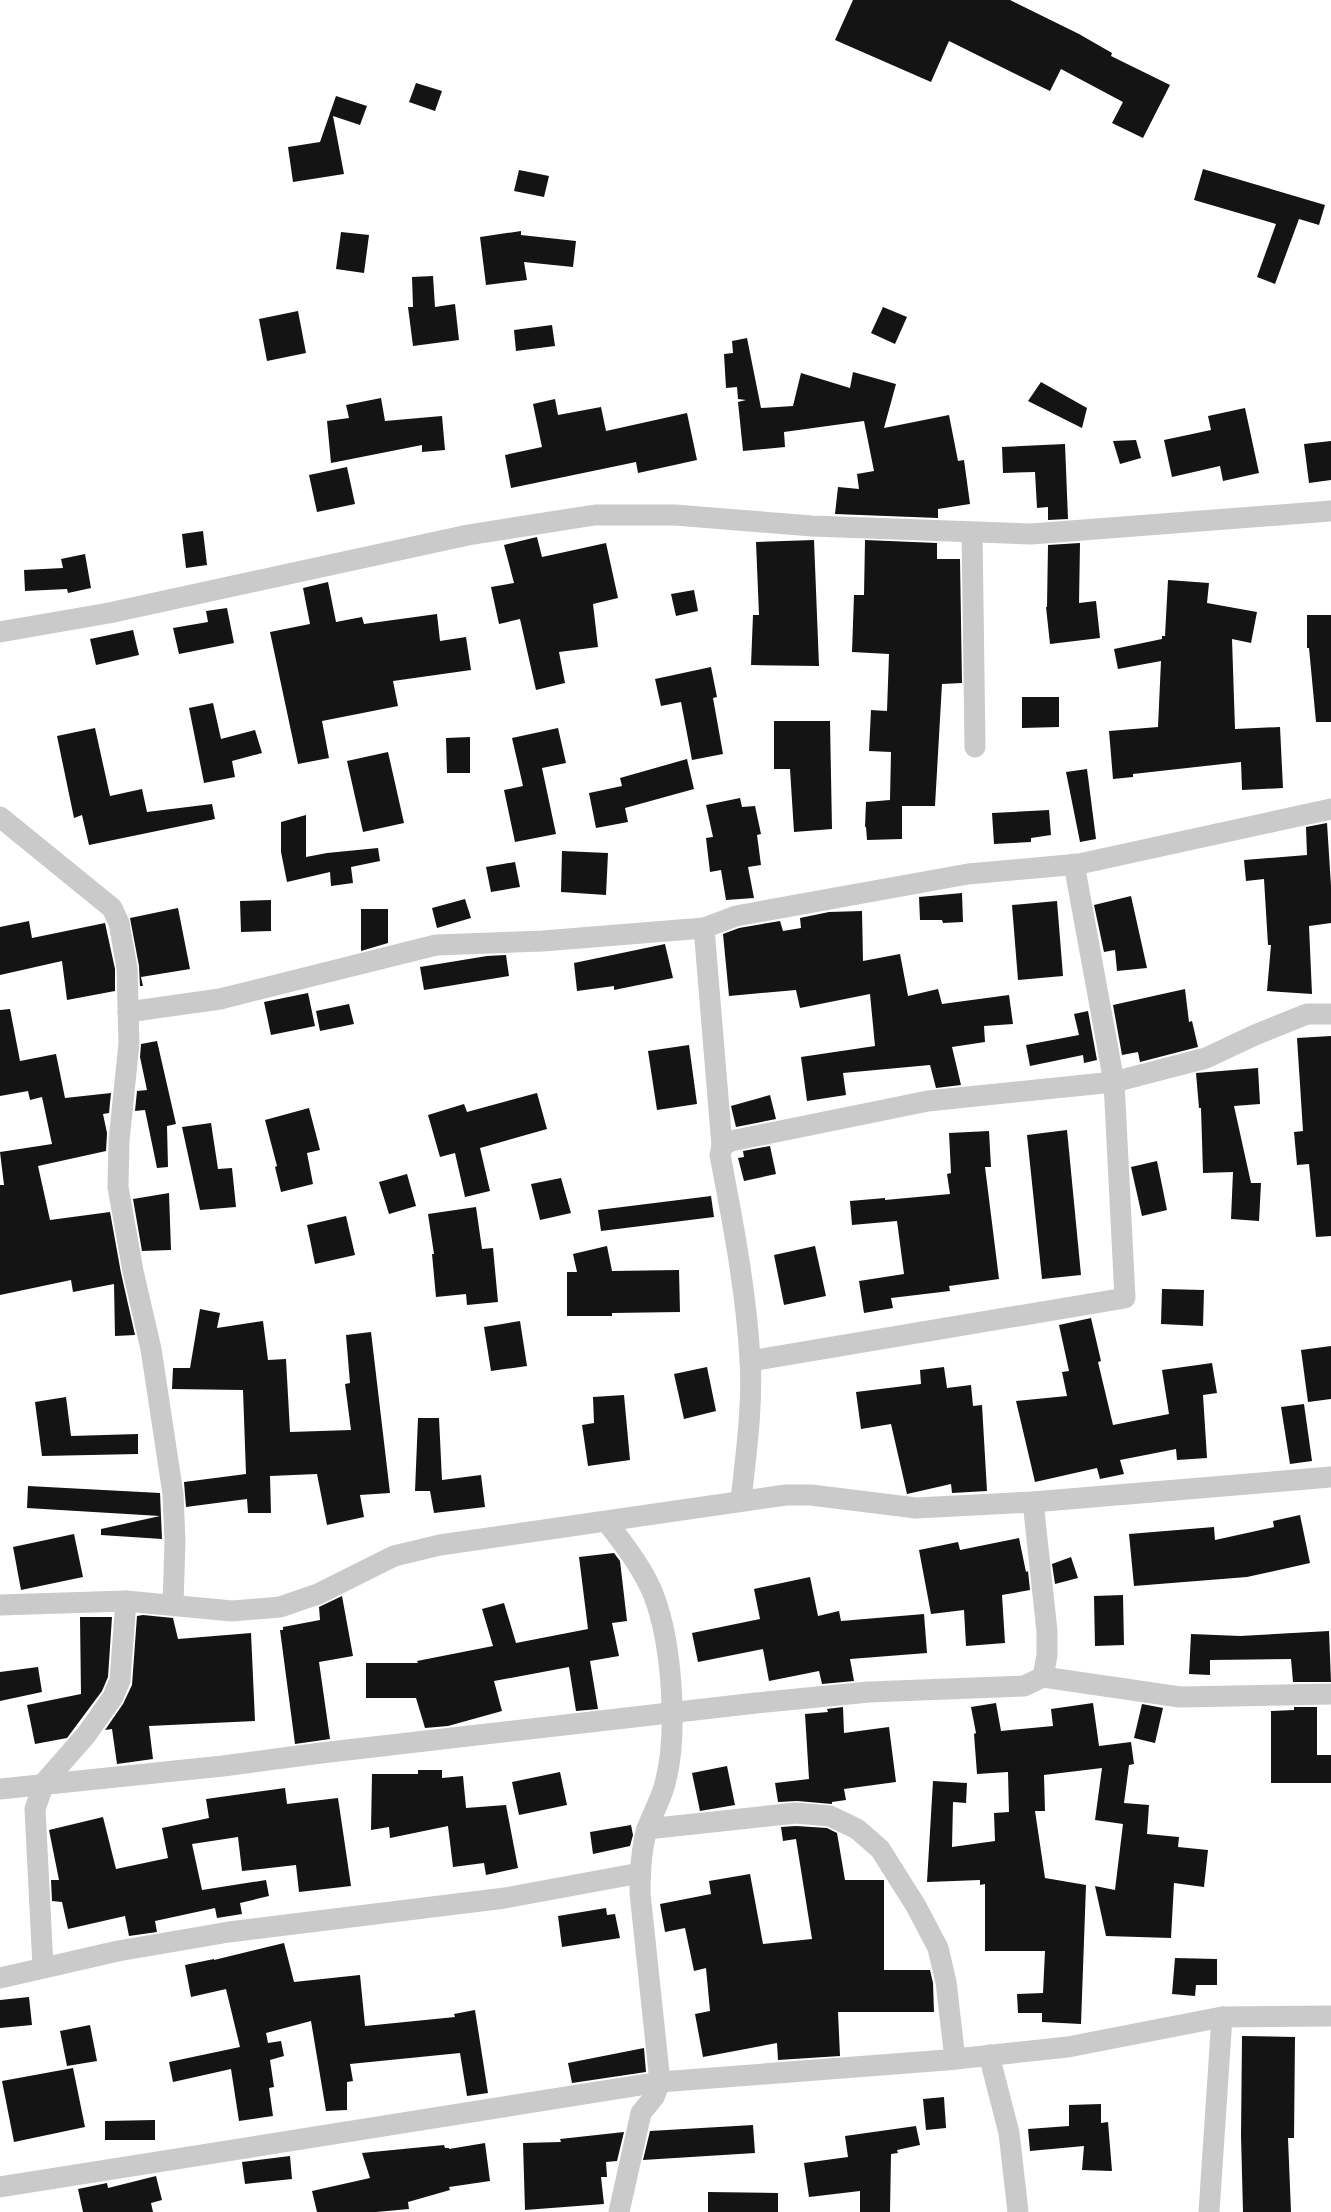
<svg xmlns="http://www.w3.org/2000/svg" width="1331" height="2212" font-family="'Source Sans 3',sans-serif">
<rect width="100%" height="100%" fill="#fff"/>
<g fill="#141414">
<polygon points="853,0 1010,0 1079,34 1112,53 1111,56 1170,85 1143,138 1112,123 1123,102 1061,69 1050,91 949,41 931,82 835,40"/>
<polygon points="416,83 442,91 435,111 409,102"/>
<polygon points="336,96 367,106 360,125 333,116 344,174 293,182 288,147 320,142"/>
<polygon points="1203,169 1325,205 1319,225 1299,219 1275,284 1257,277 1276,224 1194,200"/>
<polygon points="519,170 549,176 544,197 514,191"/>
<polygon points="521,231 521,235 576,241 573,267 524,262 527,280 486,285 480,237"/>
<polygon points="341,232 369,235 364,273 336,269"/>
<polygon points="433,276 435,307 455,304 459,340 413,346 408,307 413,307 412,277"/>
<polygon points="883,307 907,317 895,344 871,333"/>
<polygon points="298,311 306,353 267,361 259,319"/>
<polygon points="552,325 555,346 516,351 514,330"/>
<polygon points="747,338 761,408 793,406 801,373 850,388 853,372 896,384 884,428 949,415 958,461 964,460 970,504 938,509 938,518 835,514 838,487 859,489 857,474 874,471 864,421 784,432 785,447 743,451 738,402 746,400 738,399 737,387 726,388 724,354 733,353 732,341"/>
<polygon points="1041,382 1087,408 1082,428 1028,401"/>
<polygon points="381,398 385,421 442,416 445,450 422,452 422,445 331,463 327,421 349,418 346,405"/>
<polygon points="555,399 558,415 601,407 606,431 687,413 697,460 638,473 636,462 511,488 505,455 542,447 533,404"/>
<polygon points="1245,408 1259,473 1223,481 1220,466 1172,477 1164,440 1211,430 1208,416"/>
<polygon points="1136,440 1141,458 1120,464 1113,441"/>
<polygon points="1331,441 1331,480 1309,483 1304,444"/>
<polygon points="1065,444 1068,519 1048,520 1048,507 1037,508 1035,472 1003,473 1002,447"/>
<polygon points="347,467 355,504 317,512 309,475"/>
<polygon points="203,531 207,565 186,568 182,534"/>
<polygon points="537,537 542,557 606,543 618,598 593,604 598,647 559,652 565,683 536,690 520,619 499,624 491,587 514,583 504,545"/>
<polygon points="814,540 819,666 751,665 753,615 759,615 756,542"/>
<polygon points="865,540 937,543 937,559 960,559 962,683 942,684 935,806 902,806 902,839 867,840 866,827 865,827 866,802 890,800 891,752 869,751 871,710 887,711 889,654 852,652 854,595 864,595"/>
<polygon points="1080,543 1079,603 1096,601 1100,638 1050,644 1046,607 1047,607 1048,545"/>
<polygon points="85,554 91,588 68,593 67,589 25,591 24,570 63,568 61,559"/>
<polygon points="1168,580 1209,583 1207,603 1257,612 1251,643 1232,639 1235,729 1280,727 1283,788 1242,790 1241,762 1133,774 1133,777 1113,779 1109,731 1158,727 1161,661 1118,669 1114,649 1162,639 1162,636 1165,636"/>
<polygon points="328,582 336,622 362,617 364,624 437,614 440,641 466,637 471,670 393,681 398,706 322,721 329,758 298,764 270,632 310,624 303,588"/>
<polygon points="694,590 698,611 676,616 671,594"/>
<polygon points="227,608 234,643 179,654 173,628 208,622 206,611"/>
<polygon points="1307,615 1331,615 1331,722 1316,722 1309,648 1307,648"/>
<polygon points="133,630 139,655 96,665 90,639"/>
<polygon points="711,667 717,697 713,698 723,754 692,760 681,702 661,706 655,679"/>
<polygon points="1022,697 1059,697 1059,727 1022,728"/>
<polygon points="213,703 221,739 255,730 262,753 232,761 235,777 204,783 189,708"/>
<polygon points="774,721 830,721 832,829 794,832 790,769 774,769"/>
<polygon points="95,728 110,796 142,789 147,812 212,804 215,819 89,845 82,815 74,818 57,736"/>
<polygon points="558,728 566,763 542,768 556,834 515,842 504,790 523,786 512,738"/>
<polygon points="470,737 470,773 447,773 446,738"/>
<polygon points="388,752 404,823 363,832 347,761"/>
<polygon points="687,759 694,789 625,808 628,822 596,828 589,793 622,786 620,778"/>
<polygon points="1087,769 1096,839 1080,842 1066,772"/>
<polygon points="740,798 742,807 755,806 761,834 757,835 761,865 748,867 754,898 726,900 721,870 710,872 706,838 713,837 706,805"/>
<polygon points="1049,810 1051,835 1031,838 1031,842 994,844 992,813"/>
<polygon points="306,815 306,857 327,853 378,848 380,861 351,867 353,883 331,886 330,872 287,882 281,852 281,822"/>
<polygon points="1327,823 1331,886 1331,923 1309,926 1312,994 1267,991 1271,945 1268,945 1264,879 1246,881 1244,860 1307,855 1306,827"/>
<polygon points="562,851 608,853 606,895 561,892"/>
<polygon points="515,862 520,887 491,892 486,867"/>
<polygon points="962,893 963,922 943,923 942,920 920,920 919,897"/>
<polygon points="1131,896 1147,968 1117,971 1115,950 1104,952 1094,905"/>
<polygon points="465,899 471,918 437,928 432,908"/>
<polygon points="271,900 271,931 241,932 240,901"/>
<polygon points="1057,901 1063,976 1018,980 1012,905"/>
<polygon points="178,908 190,969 141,977 143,986 140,986 139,966 130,918"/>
<polygon points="361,909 388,909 388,943 361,951"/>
<polygon points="862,911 863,961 900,954 908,996 938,989 942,1004 1009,995 1013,1024 984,1026 985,1042 952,1047 961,1085 936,1088 930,1065 843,1073 846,1095 807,1101 801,1057 875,1046 870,994 800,1008 796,990 729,996 723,934 739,928 780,921 783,931 801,928 800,918 829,912"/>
<polygon points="29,921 32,938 105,923 115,969 115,991 67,1000 62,961 0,975 0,927"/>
<polygon points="665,944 673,978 614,990 614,986 577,991 574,963"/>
<polygon points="506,955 509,976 424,990 420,967 487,956"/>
<polygon points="1185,989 1189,1022 1192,1021 1198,1047 1140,1062 1138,1052 1122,1055 1113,1005"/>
<polygon points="308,993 315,1026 271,1035 264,1002"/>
<polygon points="349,1004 354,1024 320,1031 316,1011"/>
<polygon points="10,1009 20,1061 56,1054 65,1098 111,1093 109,1113 103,1114 107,1133 106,1151 38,1166 50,1220 110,1212 121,1273 135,1335 115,1336 114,1284 73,1292 71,1280 0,1295 0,1185 4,1185 0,1152 52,1144 42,1097 30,1100 28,1091 0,1096 0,1010"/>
<polygon points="1088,1011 1097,1060 1084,1063 1083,1055 1030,1066 1026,1045 1079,1035 1074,1014"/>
<polygon points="1331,1036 1331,1236 1316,1237 1309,1164 1297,1165 1294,1132 1303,1131 1297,1038"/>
<polygon points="157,1041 176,1124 167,1126 168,1167 157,1168 145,1110 135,1111 137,1091 147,1090 140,1057 141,1044"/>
<polygon points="689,1045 697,1104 657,1110 648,1051"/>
<polygon points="1258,1068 1260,1104 1234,1106 1251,1183 1261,1183 1259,1221 1231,1219 1233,1172 1203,1173 1201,1108 1199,1108 1196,1073"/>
<polygon points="537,1093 547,1129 480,1148 490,1191 465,1197 455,1153 440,1157 428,1115 464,1104 467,1112"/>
<polygon points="770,1095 776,1119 736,1127 731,1106"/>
<polygon points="309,1108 320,1150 307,1153 313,1184 281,1192 275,1167 277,1166 265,1120"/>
<polygon points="211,1123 218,1169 232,1168 236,1207 200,1210 182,1127"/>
<polygon points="1067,1130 1081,1275 1042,1279 1027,1135"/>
<polygon points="989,1131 991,1167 985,1167 999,1279 949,1286 950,1291 891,1298 893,1308 864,1313 859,1281 904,1274 897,1221 852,1225 850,1201 885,1198 885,1200 950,1194 947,1174 951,1173 949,1133"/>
<polygon points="770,1146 776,1174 744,1181 738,1158 744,1157 743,1151"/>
<polygon points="1157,1161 1167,1210 1142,1216 1131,1167"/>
<polygon points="407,1174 416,1206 389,1214 379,1182"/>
<polygon points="561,1178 571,1213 540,1220 531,1184"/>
<polygon points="169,1193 171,1250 142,1251 133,1199"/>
<polygon points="711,1196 714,1217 601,1231 598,1210"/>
<polygon points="476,1207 482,1249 493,1248 498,1302 467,1305 466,1294 436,1297 432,1254 434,1254 428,1214"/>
<polygon points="346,1216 355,1255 315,1264 307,1225"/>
<polygon points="607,1246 612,1271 679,1270 680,1312 612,1313 612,1316 567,1316 567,1272 577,1272 573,1254"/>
<polygon points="815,1246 826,1296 784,1305 774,1255"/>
<polygon points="1162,1289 1204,1290 1203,1326 1161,1324"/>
<polygon points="200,1309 220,1313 217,1328 263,1321 268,1360 286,1359 290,1432 351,1430 345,1384 350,1383 346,1335 371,1332 390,1493 360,1495 364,1517 327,1525 317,1474 270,1476 271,1513 248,1513 247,1499 186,1507 184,1482 246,1474 243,1390 172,1389 173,1368 190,1368"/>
<polygon points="1091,1318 1101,1361 1098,1362 1113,1425 1169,1414 1162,1370 1212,1363 1217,1393 1203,1395 1207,1458 1177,1460 1176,1449 1120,1460 1124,1474 1100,1479 1097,1468 1035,1482 1016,1401 1067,1396 1062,1372 1069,1371 1059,1325"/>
<polygon points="520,1321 527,1366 491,1371 484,1327"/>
<polygon points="1331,1346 1331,1399 1308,1402 1301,1350"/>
<polygon points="707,1367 716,1411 684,1419 674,1374"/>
<polygon points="944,1367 947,1388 971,1385 973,1406 982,1405 987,1491 952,1493 951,1484 907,1494 891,1424 861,1429 856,1392 921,1384 920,1370"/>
<polygon points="624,1395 630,1460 588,1466 582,1425 594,1423 593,1397"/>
<polygon points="66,1397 71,1436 138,1434 138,1454 42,1456 35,1402"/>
<polygon points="1304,1404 1312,1461 1290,1464 1281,1407"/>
<polygon points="418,1418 439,1418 442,1480 481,1475 485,1507 434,1513 430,1491 415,1491"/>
<polygon points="28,1486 160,1493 162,1539 101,1535 101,1529 160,1516 27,1508"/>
<polygon points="1300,1515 1310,1563 1247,1577 1134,1586 1129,1534 1214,1527 1215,1540 1274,1527 1273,1521"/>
<polygon points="74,1534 83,1577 21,1590 13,1547"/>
<polygon points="1019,1538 1026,1572 1028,1571 1030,1590 1002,1595 1005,1643 966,1646 964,1610 931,1614 919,1550 958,1542 960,1550"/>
<polygon points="614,1553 620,1561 627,1621 612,1623 619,1656 590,1661 598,1709 576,1711 569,1667 494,1681 502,1711 448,1726 425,1728 416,1698 366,1698 366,1663 418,1663 417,1661 493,1646 482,1609 504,1603 516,1643 588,1629 579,1557"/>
<polygon points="1071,1557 1078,1578 1055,1584 1052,1564"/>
<polygon points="810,1577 818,1616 839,1611 841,1621 924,1614 927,1653 850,1659 854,1681 822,1684 819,1671 769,1681 763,1649 698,1662 692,1633 760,1619 754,1589"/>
<polygon points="1123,1595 1124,1645 1095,1646 1094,1596"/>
<polygon points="342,1596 353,1656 319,1662 330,1739 295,1744 280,1630 283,1630 283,1627 320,1620 319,1607"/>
<polygon points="143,1615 173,1618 178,1639 251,1633 255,1721 149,1726 153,1759 117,1764 112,1729 105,1730 123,1704 132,1685 137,1616"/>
<polygon points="80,1617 112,1617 108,1677 102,1691 67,1738 35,1744 27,1705 81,1694"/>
<polygon points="1329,1631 1331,1682 1293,1682 1291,1659 1210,1660 1210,1675 1189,1674 1191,1634 1240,1636"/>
<polygon points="38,1667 42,1692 0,1701 0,1672"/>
<polygon points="996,1703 1001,1731 1053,1726 1051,1709 1093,1703 1099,1746 1131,1742 1134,1764 1129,1765 1124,1803 1149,1805 1147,1834 1179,1837 1178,1847 1208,1850 1204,1887 1174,1883 1171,1938 1106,1936 1095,1886 1115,1890 1123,1824 1095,1820 1102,1768 1044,1775 1045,1811 1035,1811 1045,1878 1086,1885 1081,2024 1042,2022 1042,2013 1018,2013 1017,1994 1043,1993 1045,1951 985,1951 985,1884 980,1885 980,1880 927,1882 933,1781 967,1783 966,1803 953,1802 952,1847 995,1841 994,1813 1009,1812 1008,1772 977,1774 974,1734 976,1733 971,1707"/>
<polygon points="1142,1704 1163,1708 1155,1743 1134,1738"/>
<polygon points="843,1707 844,1733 889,1727 896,1782 844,1789 846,1800 832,1802 832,1804 797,1801 778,1802 775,1783 809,1779 805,1714 828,1712 827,1709"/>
<polygon points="1294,1707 1317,1707 1317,1755 1331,1755 1331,1783 1271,1783 1271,1711 1294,1710"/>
<polygon points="727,1766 735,1805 700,1811 692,1773"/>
<polygon points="418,1770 442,1770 442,1778 463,1776 466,1808 506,1805 518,1868 486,1875 484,1863 453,1867 448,1826 390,1838 389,1827 371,1830 372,1774 418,1774"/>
<polygon points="560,1772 567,1805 519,1815 512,1782"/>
<polygon points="285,1788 287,1804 338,1798 351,1886 299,1892 296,1865 242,1871 238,1837 192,1844 202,1890 266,1880 269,1896 240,1903 242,1914 217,1918 215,1908 155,1921 157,1932 129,1936 125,1916 68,1929 62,1902 52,1901 51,1880 59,1880 49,1830 103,1817 116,1869 168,1858 162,1828 209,1818 206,1799"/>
<polygon points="631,1825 633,1835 630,1846 593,1854 590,1832"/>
<polygon points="796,1826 827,1828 837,1833 845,1880 884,1880 884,1970 930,1970 933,1983 934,2012 838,2012 840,2056 778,2060 777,2043 703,2057 695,2014 710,2011 706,1968 694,1971 685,1928 665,1932 660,1904 711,1894 709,1881 750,1874 763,1944 812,1939 796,1839 783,1841 781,1827"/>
<polygon points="606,1908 607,1915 615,1914 620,1938 562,1947 558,1916"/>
<polygon points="284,1943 294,1982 360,1975 365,2026 455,2017 454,2014 475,2010 488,2093 467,2096 460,2053 350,2064 353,2081 347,2082 347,2110 326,2111 311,2021 266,2033 268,2043 281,2041 284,2056 270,2060 274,2087 269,2088 273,2116 239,2121 231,2069 173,2082 169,2062 240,2047 226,1989 191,1997 185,1965 214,1959 214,1960"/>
<polygon points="1175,1958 1217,1959 1217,1985 1196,1985 1195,1996 1172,1994"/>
<polygon points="29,1997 32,2025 0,2028 0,2000"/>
<polygon points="90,2025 97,2061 67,2066 60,2031"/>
<polygon points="1242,2036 1295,2037 1294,2138 1288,2138 1291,2212 1243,2212 1241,2136"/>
<polygon points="644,2048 646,2072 572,2083 568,2063"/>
<polygon points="73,2068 85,2127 14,2142 2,2081"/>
<polygon points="944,2097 946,2128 926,2130 923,2099"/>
<polygon points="1101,2104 1101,2123 1108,2122 1112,2171 1082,2170 1084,2146 1030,2151 1028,2129 1069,2126 1069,2105"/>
<polygon points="155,2120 155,2140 105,2140 105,2121"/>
<polygon points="753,2125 755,2153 643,2160 650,2131"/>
<polygon points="916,2126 920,2145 897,2150 898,2153 891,2154 890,2212 860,2212 860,2191 809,2197 804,2163 848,2157 845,2136"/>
<polygon points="624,2132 617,2161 606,2162 607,2177 601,2177 604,2204 525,2210 523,2143 561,2142 560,2139"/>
<polygon points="485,2143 490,2181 449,2187 450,2190 408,2202 409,2209 376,2212 317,2212 312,2191 370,2178 362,2153 444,2145 445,2148 449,2148 449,2149"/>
<polygon points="290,2156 292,2179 245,2184 242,2162"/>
<polygon points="156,2176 162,2200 151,2203 153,2212 83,2212 78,2189 107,2183 108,2188"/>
<polygon points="708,2192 778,2193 778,2212 708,2212"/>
</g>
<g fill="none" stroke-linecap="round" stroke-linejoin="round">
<g stroke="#cacaca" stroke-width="21">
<polyline points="972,532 975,747"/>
<polyline points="0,632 109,613 468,535 595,515 675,515 812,526 1031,534 1331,511"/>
<polyline points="0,817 112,908 119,923 127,968 129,1043 119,1141 118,1187 133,1271 151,1349 173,1494 175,1541 173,1605"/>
<polyline points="704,928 722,1146"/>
<polyline points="128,1012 220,999 436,945 543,941 704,928 736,916 968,874 1079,864 1331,809"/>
<polyline points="750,1361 1125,1298 1114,1082 1074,864"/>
<path d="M741 1500C746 1454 753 1405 750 1359 746 1290 733 1223 720 1155L722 1146 731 1141 928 1101 1114 1082 1206 1058 1255 1035 1307 1014H1331"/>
<path d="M607 1522C624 1545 643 1568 654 1596 672 1644 679 1737 664 1787 660 1801 652 1815 647 1829 641 1850 640 1872 640 1893L660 2082 654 2097 641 2113 619 2212"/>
<polyline points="0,1605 126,1601 232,1611 280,1607 318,1594 394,1556 440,1545 786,1495 811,1495 916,1508 1033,1502 1331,1477"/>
<polyline points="1043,1677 1180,1697 1331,1694"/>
<polyline points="0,1789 223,1766 321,1753 756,1703 869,1692 1024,1686 1043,1677 1047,1655 1047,1631 1033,1502"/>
<polyline points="647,1829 796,1813 830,1816 857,1829 880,1849 916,1906 938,1948 946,1982 955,2059"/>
<polyline points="43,1967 35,1809 44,1783 86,1735 113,1697 120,1680 126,1601"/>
<polyline points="0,1978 118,1951 229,1932 505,1898 640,1873"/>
<polyline points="989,2055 1009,2133 1018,2212"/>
<polyline points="0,2187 660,2082 946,2060 1068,2047 1222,2017 1331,2016"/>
<polyline points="1209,2212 1222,2017"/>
</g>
</g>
</svg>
